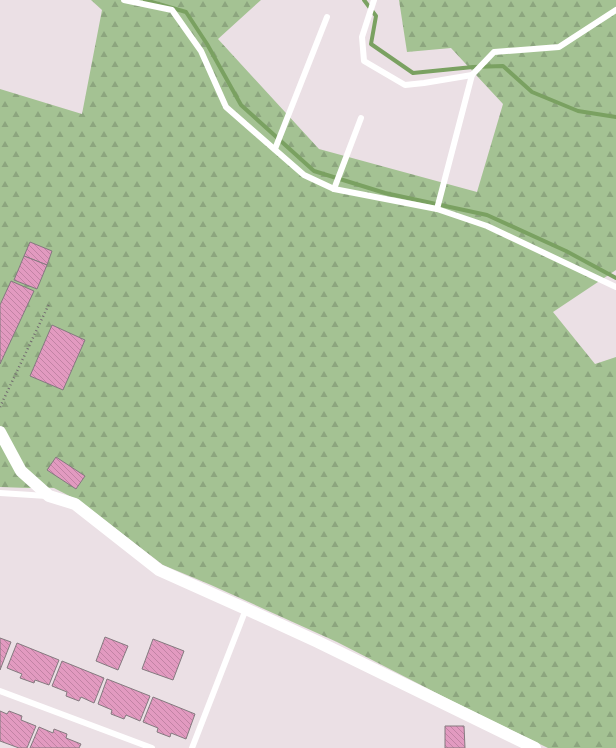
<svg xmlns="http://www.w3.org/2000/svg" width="616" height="748" font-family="Karla,sans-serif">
<defs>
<pattern id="forest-firs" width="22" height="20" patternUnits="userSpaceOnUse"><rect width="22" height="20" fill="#a4c293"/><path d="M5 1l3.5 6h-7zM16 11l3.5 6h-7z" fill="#8ca57e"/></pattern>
<pattern id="building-back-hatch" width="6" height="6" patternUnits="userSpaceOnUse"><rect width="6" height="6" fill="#e29ac0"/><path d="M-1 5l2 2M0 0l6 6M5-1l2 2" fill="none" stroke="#c183a4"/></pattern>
</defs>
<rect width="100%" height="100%" fill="#ebe0e5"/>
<polygon fill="url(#forest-firs)" points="91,0 261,0 218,39 319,149 477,192 503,104 451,48 407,52 399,0 616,0 616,270 553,312 595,364 616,357 616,748 548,748 454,702 337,642 211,585 163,565 81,502 54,488 28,488 0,487 0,89 82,114 102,10"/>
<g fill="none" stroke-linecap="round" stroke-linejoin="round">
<g stroke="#7aa161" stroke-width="4">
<polyline points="145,0 186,12 207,44 241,105 314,171 385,193 487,215 566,251 616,278"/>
<polyline points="364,0 376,16 371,44 413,73 473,67 503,66 532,92 578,111 616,117"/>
</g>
</g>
<g fill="url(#building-back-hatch)" stroke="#847a7f">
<polygon points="30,242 52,251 47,265 24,256"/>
<polygon points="24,256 47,265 37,289 14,280"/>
<polygon points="11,281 34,291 0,364 0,305"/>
<polygon points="52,325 85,340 63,390 30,376"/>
<polygon points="56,457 85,476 76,489 47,470"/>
<polygon points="105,637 128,646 118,670 96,661"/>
<polygon points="0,638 11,642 0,670"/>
<polygon points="153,639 184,651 173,680 142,669"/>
<polygon points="17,643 59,660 49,685 35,680 34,683 20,678 22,674 7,668"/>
<polygon points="62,661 104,678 94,703 81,697 79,701 66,696 67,692 52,686"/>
<polygon points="107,679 150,696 140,721 126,715 124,719 111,714 112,710 98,704"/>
<polygon points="153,697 195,714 186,739 171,733 170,737 157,732 158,728 143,722"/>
<polygon points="0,711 7,714 9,711 22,716 21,720 36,726 27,748 19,748 0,741"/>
<polygon points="445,726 464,726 465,748 445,748"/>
<polygon points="39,727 53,733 54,729 67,734 66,738 81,744 79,748 30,748"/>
</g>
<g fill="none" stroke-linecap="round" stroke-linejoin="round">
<polyline stroke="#726b6f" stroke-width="2.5" stroke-dasharray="1 3" stroke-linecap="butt" points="0,407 49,304"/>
<g stroke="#fff" stroke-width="6">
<polyline points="124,0 172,10 201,51 226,107 304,175 334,189 437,209 487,226 616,287"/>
<polyline points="374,0 362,37 364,61 405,85 424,83 472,75"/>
<polyline points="275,149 327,17"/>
<polyline points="334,189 361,118"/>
<polyline points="437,209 472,75 494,52 559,47 616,10"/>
<polyline points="0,493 47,496"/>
<polyline points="0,691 152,748"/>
<polyline points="192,748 246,609"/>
</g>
<polyline stroke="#fff" stroke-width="12" points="0,432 21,471 49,496 75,504 159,570 246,609 318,642 535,748"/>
</g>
</svg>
